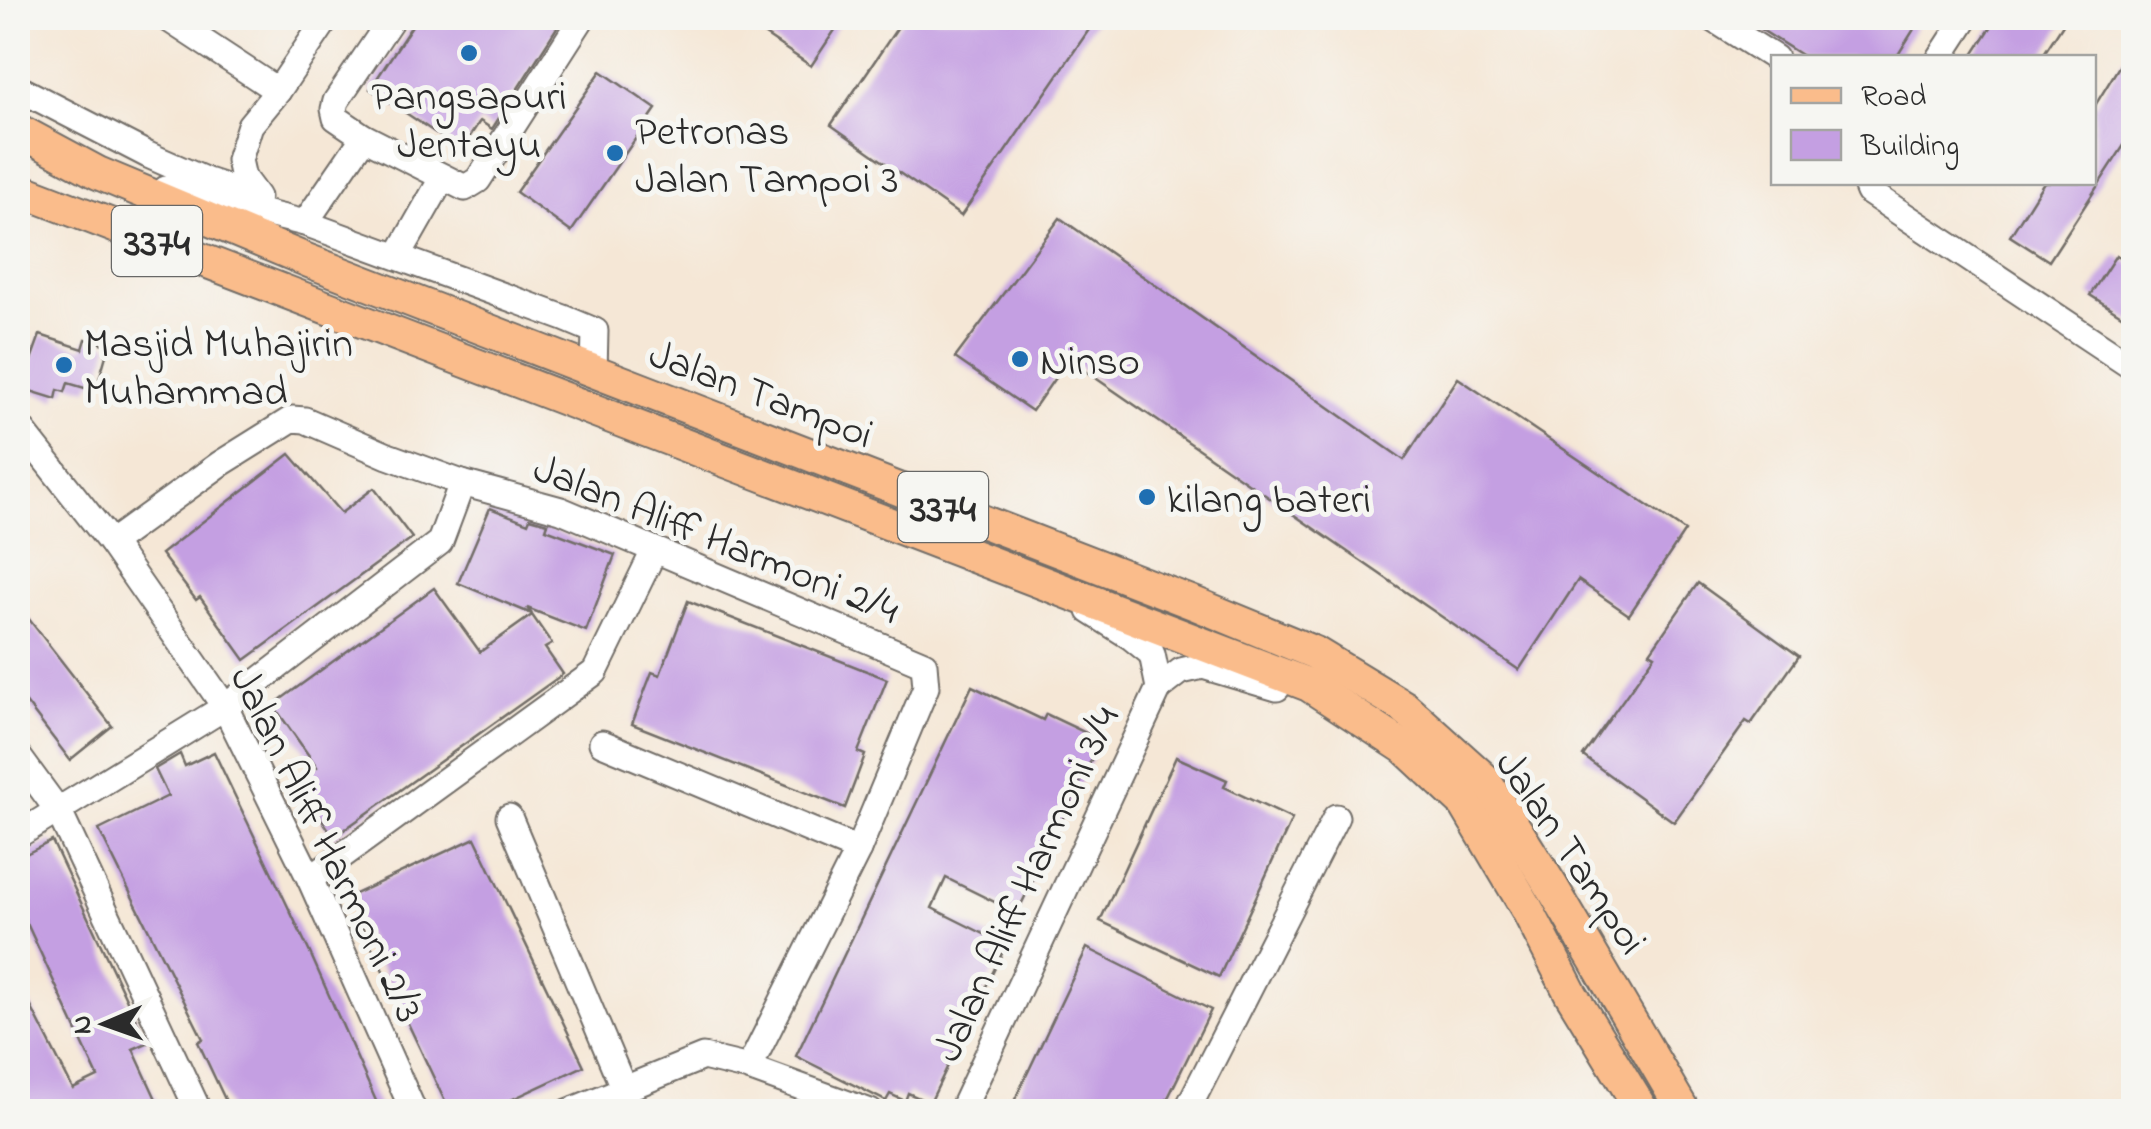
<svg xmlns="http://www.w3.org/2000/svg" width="2151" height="1129" font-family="'Indie Flower',sans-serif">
<rect width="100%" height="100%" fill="#f6f6f2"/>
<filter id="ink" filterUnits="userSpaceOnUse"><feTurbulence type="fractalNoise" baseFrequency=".01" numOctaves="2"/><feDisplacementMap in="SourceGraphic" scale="20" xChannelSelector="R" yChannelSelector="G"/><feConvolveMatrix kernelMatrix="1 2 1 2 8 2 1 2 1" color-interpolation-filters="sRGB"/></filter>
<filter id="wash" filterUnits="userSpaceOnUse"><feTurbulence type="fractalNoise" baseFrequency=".0048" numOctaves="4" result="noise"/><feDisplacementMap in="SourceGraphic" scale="40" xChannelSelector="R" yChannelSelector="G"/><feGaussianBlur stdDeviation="2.25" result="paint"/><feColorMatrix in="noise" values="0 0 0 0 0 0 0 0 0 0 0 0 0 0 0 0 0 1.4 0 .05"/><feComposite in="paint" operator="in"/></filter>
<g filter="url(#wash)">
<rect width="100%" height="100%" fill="#f5e7d6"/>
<g id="blocks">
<g fill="#c49fe2">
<polygon points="417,18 563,18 492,129 480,121 461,150 370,89"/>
<polygon points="740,18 843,18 811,66"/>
<polygon points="904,18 1097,18 961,216 831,125"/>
<polygon points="1743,18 1921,18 1896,58 1806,58"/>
<polygon points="1997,18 2067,18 2041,58 1971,58"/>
<polygon points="2134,42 2134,130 2049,261 2010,236 2044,182 2094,182 2094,107"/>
<polygon points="601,71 656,109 571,232 516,192"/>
<polygon points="1060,218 1404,460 1458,378 1685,531 1629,615 1578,580 1519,670 1068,359 1032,411 955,358"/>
<polygon points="2116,255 2134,266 2134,323 2090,295"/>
<polygon points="40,335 83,349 86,339 109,345 98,383 91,381 88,389 68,383 65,392 58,390 56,399 27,390 30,381 24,379"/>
<polygon points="290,454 341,513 374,488 412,538 245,660 200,597 196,600 161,554"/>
<polygon points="490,508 528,523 530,518 548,523 546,529 615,555 586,631 527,608 532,614 458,583"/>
<polygon points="1698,583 1799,656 1751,724 1746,721 1674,822 1583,756 1655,655 1650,652"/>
<polygon points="434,588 480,652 532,615 552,644 545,648 563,674 334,837 296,782 317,767 273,705"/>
<polygon points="688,601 887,679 858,752 865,755 845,808 632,724 652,672 660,675"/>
<polygon points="18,605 112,726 70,760 18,692"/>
<polygon points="972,686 1043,720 1046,714 1101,740 1017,913 946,878 932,908 1006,945 930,1103 908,1093 905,1101 890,1094 886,1101 796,1056"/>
<polygon points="214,752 311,955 381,1112 231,1112 198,1042 203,1039 99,830 168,796 155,769 180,754 185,766"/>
<polygon points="1176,757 1227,780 1224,787 1292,819 1219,977 1100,921"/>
<polygon points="475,838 584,1066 485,1112 450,1112 348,897"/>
<polygon points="52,841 147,1043 133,1049 162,1112 23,1112 18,1102 18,981 73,1089 98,1077 18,904 18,858"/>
<polygon points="1087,948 1211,1010 1161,1112 1009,1112"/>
</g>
</g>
</g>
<g filter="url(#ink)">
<use href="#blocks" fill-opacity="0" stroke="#726d67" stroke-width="2.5"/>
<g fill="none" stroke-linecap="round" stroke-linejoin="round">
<g stroke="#726d67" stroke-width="29">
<g id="minor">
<polyline points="167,18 278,91"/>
<polyline points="392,18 336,101 334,109 336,118 364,137 465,188 478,180 582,18"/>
<polyline points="1712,18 1775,58"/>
<polyline points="1940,58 1966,18"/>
<polyline points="18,88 148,155 207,181 247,194"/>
<polyline points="1865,182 1869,192 2134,368"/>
<polyline points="166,189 305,223 564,318 595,331 594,372"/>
<polyline points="257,197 243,178 239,160 250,125 278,91 327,18"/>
<polyline points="305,223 364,137"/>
<polyline points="398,256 443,177"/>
<polyline points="18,425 111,543 225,707 310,879 414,1112"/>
<polyline points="111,543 220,464 292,419 305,420 388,456 462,483 561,510 924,664 926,687 858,850 749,1068"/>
<polyline points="1090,611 1131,637 1152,654 1159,688"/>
<polyline points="602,743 858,850"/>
<polyline points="18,756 59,812 199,1112"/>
<polyline points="509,817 623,1087"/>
<polyline points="18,835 225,707 440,542 462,483"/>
<polyline points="310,879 595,672 654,551"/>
<polyline points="568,1112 703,1057 749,1068 870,1112"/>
<polyline points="961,1112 1159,688 1181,671 1203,666 1277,688"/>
<polyline points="1186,1112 1336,817"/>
</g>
</g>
<g stroke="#726d67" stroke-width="36">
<g id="major">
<polyline points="18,130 98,173 309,261 1196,604 1315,653 1404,707 1483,778 1552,887 1684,1112"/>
<polyline points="18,189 1309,685 1405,748 1465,804 1526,907 1571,994 1643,1112"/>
</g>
</g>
<use href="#minor" stroke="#fff" stroke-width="25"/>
<use href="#major" stroke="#fabc8b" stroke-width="32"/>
</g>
</g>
<g fill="#1f6fb2" stroke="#f6f6f2" stroke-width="4">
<circle cx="469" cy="53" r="10"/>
<circle cx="615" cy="153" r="10"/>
<circle cx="1020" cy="359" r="10"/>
<circle cx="64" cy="365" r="10"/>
<circle cx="1147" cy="497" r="10"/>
</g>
<g text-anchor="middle" stroke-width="10" stroke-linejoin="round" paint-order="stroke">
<g fill="#f6f6f2" stroke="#686867" stroke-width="2.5">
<rect x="112" y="206" width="90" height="70" rx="8"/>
<rect x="898" y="472" width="90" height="70" rx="8"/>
</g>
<g font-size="40" font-weight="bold" fill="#2b2b2b">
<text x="157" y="255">3374</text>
<text x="943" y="521">3374</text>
</g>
<g font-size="42" fill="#2b2b2b" stroke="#f6f6f2" text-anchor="start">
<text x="469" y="109" text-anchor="middle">Pangsapuri<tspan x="469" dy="48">Jentayu</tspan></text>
<text x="635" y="144">Petronas<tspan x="635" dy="48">Jalan Tampoi 3</tspan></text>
<text x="84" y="356">Masjid Muhajirin<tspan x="84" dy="48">Muhammad</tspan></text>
<text x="1040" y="374">Ninso</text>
<text x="1167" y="512">kilang bateri</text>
</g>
<g font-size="42" fill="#2b2b2b" stroke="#f6f6f2">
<text transform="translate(762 392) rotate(21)" y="15">Jalan Tampoi</text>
<text transform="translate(717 537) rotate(22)" y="15">Jalan Aliff Harmoni 2/4</text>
<text transform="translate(329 843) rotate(64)" y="15">Jalan Aliff Harmoni 2/3</text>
<text transform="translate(1573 851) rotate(56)" y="15">Jalan Tampoi</text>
<text transform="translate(1024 883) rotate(-65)" y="15">Jalan Aliff Harmoni 3/4</text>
</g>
</g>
<rect width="2151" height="1129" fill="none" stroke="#f6f6f2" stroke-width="60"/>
<rect x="1771" y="55" width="325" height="130" fill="#f6f6f2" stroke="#a5a5a2" stroke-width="2.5"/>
<rect x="1791" y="88" width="50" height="15" fill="#fabc8b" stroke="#a5a5a2" stroke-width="2.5"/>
<text x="1861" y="105" font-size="30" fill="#2b2b2b">Road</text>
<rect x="1791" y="130" width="50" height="30" fill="#c49fe2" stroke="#a5a5a2" stroke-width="2.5"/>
<text x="1861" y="155" font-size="30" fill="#2b2b2b">Building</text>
<g transform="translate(105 1024) rotate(268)" stroke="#f6f6f2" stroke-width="8" paint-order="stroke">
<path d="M0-8L18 38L0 25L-18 38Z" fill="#2b2b2b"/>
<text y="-15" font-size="28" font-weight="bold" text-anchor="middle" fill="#2b2b2b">N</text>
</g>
</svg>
